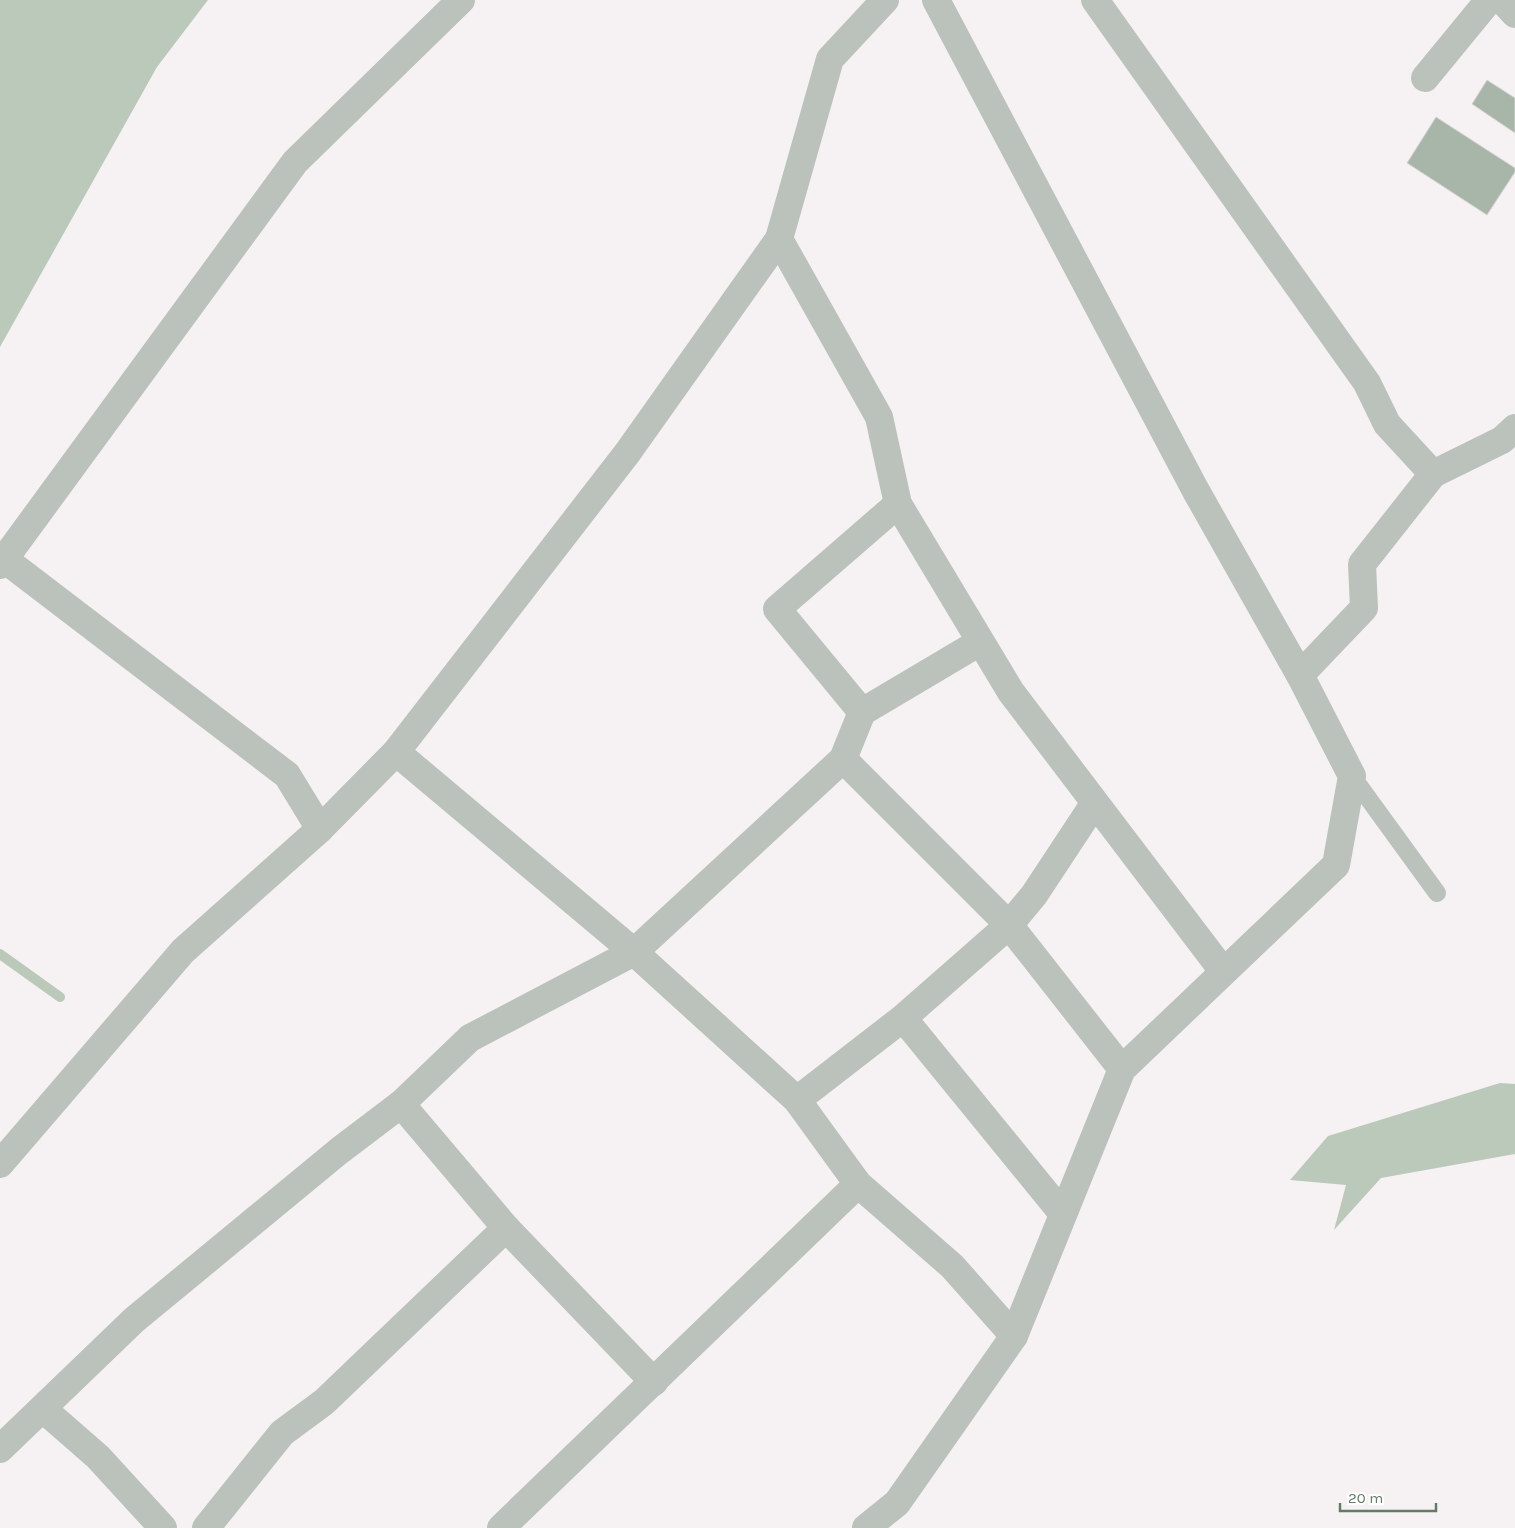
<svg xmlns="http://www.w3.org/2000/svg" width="1515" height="1528" font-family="Karla,sans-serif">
<rect width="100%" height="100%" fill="#f6f2f3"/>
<g fill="#bbc9bb">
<polygon points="0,0 208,0 157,67 0,347"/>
<polygon points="1500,1083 1515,1084 1515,1154 1381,1178 1334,1230 1346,1185 1290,1180 1328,1136"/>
</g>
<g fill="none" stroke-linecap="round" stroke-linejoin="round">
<polyline stroke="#bbc9bb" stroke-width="10" points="0,954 60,997"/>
</g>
<g fill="#a8b5a9" stroke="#d7d5d5">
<polygon points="1487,80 1515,98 1515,133 1472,104"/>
<polygon points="1436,117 1515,168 1515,172 1487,215 1407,163"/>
</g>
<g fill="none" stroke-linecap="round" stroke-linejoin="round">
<polyline stroke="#bac2bb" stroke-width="18" points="1352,776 1437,893"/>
<g stroke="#bac2bb" stroke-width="28">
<polyline points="1095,0 1367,383 1387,424 1433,474"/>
<polyline points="1502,0 1515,14"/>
<polyline points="1425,78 1489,0"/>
<polyline points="779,239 879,417 898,504 1011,692 1223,971"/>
<polyline points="4,559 287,775 320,829"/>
<polyline points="0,565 295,162 461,0"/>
<polyline points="1300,675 1364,608 1362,564 1433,474 1502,440 1515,428"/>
<polyline points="862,712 980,642"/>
<polyline points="396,752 634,952 797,1100 858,1184 952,1266 1014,1336"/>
<polyline points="843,759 1009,925 1122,1069"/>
<polyline points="903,1018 1063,1214"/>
<polyline points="797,1100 903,1018 1009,925 1034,895 1094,804"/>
<polyline points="401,1104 506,1228 654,1382"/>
<polyline points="0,1164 183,951 320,829 396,752 628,452 779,239 830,59 885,0"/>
<polyline points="43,1409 98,1457 163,1528"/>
<polyline points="0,1449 134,1320 339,1151 401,1104 470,1038 634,952 843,759 862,712 777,609 898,504"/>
<polyline points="206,1528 282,1433 324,1402 506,1228"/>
<polyline points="501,1528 858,1184"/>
<polyline points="866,1528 897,1503 1014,1336 1122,1069 1336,865 1352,776 1300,675 1196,491 936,0"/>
</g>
</g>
<path d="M1340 1503v8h96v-8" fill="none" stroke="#627c65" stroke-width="2.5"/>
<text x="1348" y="1503" font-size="15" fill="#627c65" stroke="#ffffff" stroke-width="4" paint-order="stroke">20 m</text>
</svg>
